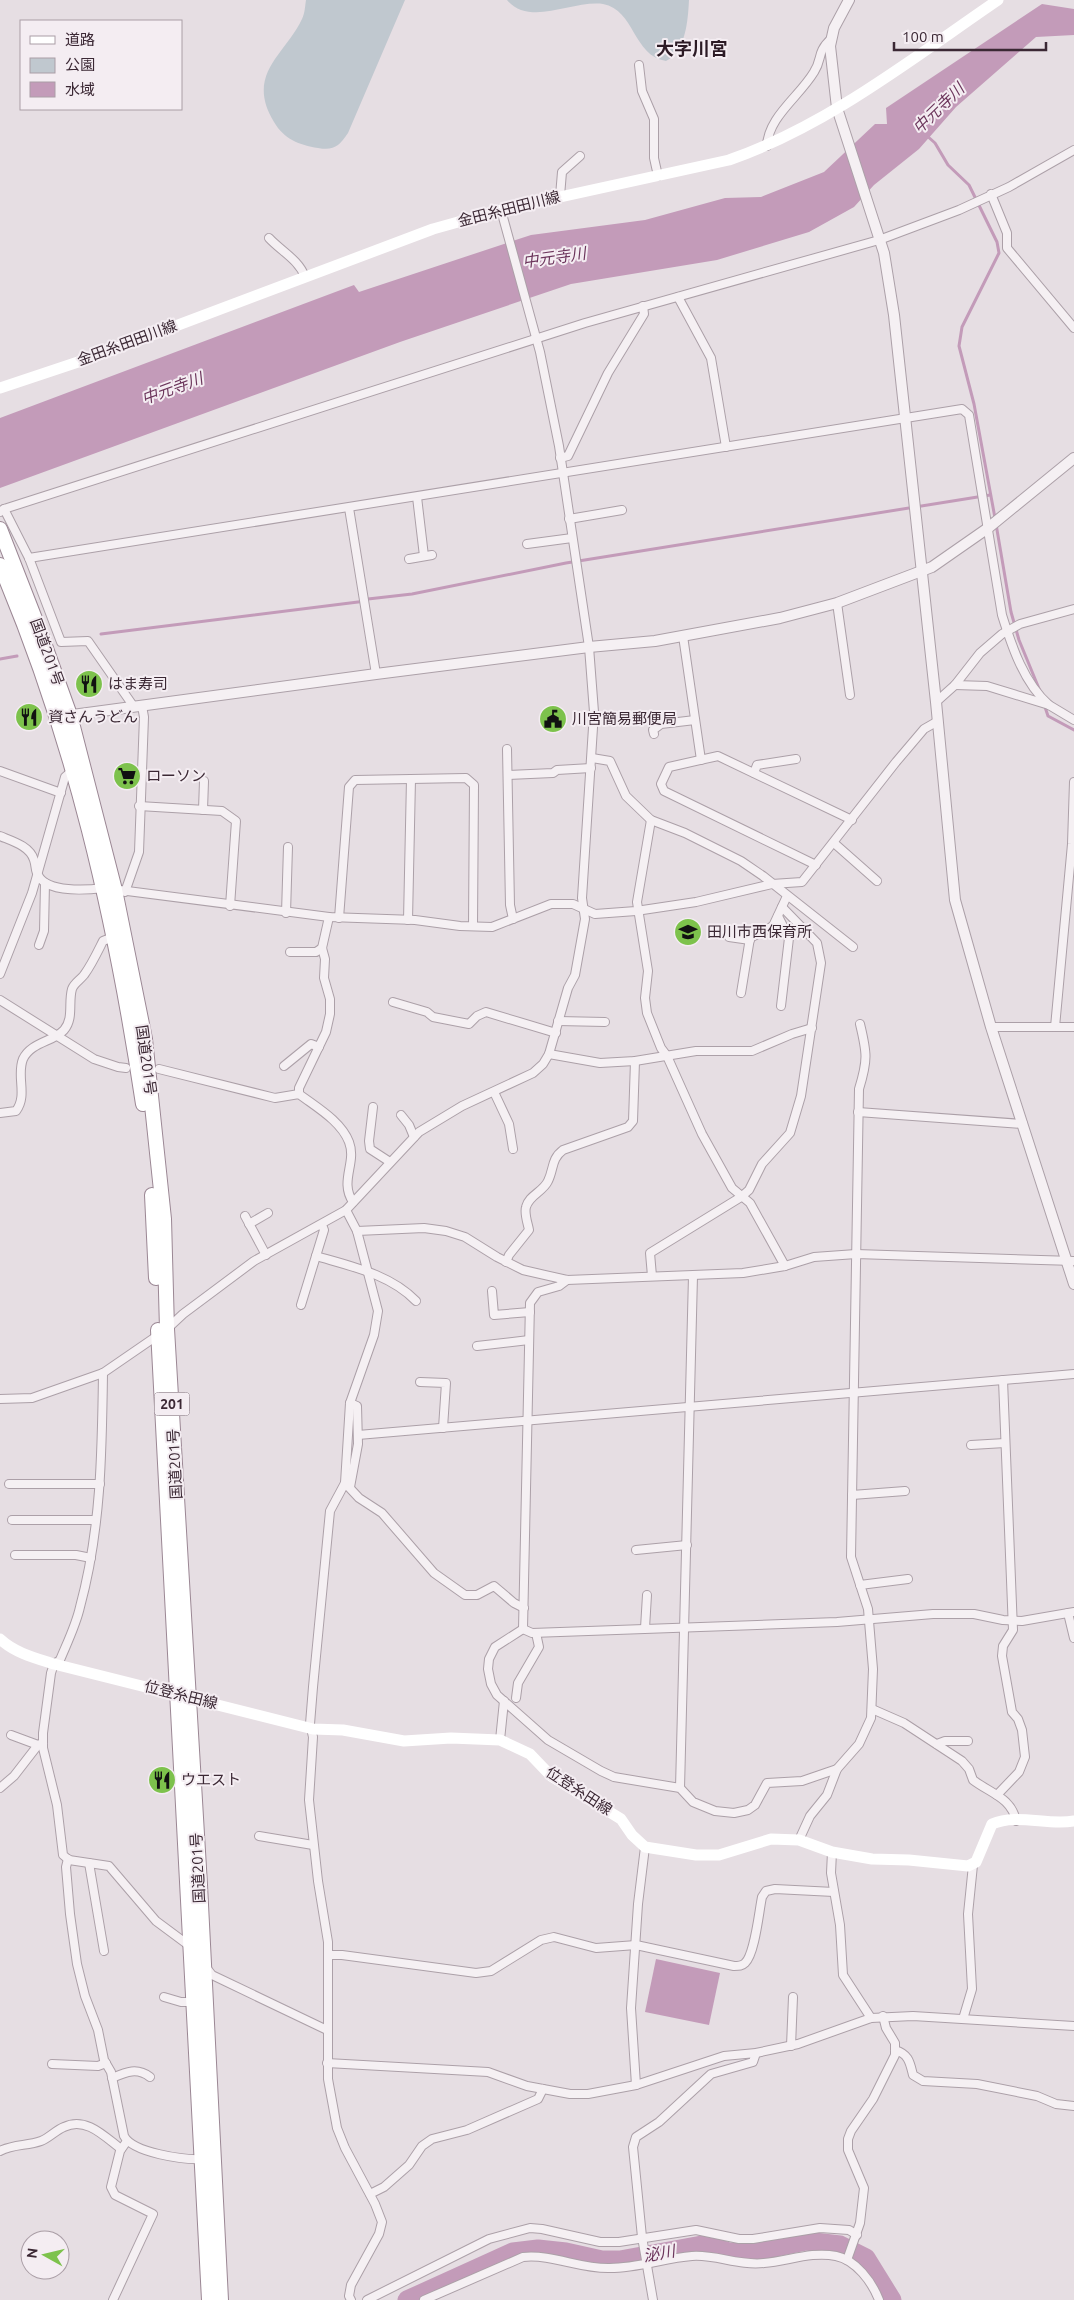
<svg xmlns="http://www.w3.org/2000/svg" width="1074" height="2300" font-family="Ubuntu,'Noto Sans JP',sans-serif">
<rect width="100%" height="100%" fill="#e6dee3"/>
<g fill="#c0c8cf">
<path d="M306 0H405L348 133C339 146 334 151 318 148 299 145 284 139 274 122 245 74 285 55 302 19 305 13 305 6 306 0Z"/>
<path d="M507 0H689C688 20 686 51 666 61 633 56 635 10 603 4 573 0 530 27 507 0Z"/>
</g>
<g fill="#c39bb9">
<polygon points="1042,4 1074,9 1074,35 1036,37 956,107 919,149 874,185 854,207 809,232 717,260 571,284 400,342 0,488 0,418 354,285 359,292 531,235 645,220 725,198 761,197 824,172 875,124 887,124 886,108"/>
<polygon points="656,1959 720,1973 709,2025 645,2012"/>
</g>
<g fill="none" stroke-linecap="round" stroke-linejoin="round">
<g stroke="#c39bb9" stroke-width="3">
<polyline points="926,135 935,143 948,165 969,185 997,242 999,253 962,327 959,346 974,404 995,518"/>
<polyline points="996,524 1011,612 1019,640 1040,691"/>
<polyline points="101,634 366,601 368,599 412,594 566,563 990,495"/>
<polyline points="0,659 17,656"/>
<polyline points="1044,704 1048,716 1074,730"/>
</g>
<polyline stroke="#c39bb9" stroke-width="19" points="407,2300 513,2252 538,2249 566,2252 602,2260 620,2260 707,2244 728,2252 752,2252 806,2241 840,2245 866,2258 892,2300"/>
<g stroke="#aca0a8" stroke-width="10">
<g id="minor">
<polyline points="639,65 642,91 654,119 654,158 658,176"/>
<path d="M767 146C768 117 799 97 814 72 823 58 816 53 831 39"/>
<polyline points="991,194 1007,233 1007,248 1074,328"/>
<polyline points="560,196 562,172 580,156"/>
<path d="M269 238C281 251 299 260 305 277"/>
<polyline points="678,297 711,358 726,447"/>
<polyline points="560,458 568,456 608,373 644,314 643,306"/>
<polyline points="417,497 424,556"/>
<polyline points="349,508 376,674"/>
<polyline points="4,509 29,558 61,642 88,641 134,707"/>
<polyline points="0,512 4,509 585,323 879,240 959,210 1009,187 1074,150"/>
<polyline points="569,519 622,510"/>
<polyline points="527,544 572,538"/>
<path d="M29 558 962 409 969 415 1002 615C1012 647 1024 683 1049 705"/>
<polyline points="409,559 432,555"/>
<polyline points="837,603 850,695"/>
<polyline points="683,636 701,760"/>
<polyline points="955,685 987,686 1049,705 1074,720"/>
<polyline points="936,702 955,685 980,653 1002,634 1020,624 1074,609"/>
<polyline points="654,734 653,730 661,724 695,720"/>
<polyline points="507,749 510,905 513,919"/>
<polyline points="592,758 610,761 626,796 651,820 685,833 741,861 763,876 853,947"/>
<polyline points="0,771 61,793"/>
<polyline points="754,773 757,765 796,759"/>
<polyline points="508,775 553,773 557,770 591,768"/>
<polyline points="139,806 222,811 236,821 230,906"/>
<polyline points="203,810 204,781"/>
<polyline points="651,820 637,902 648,971 645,998 647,1013 661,1048 667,1056 702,1134 732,1188 750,1203 785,1266"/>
<path d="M0 836C12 841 30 846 34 860 36 865 35 871 38 875 47 893 87 890 104 888L329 917 415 920 460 926 492 927 551 904H573L595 914 636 911 696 902 772 884 802 882 896 762 924 729 938 721"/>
<polyline points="834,843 877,881"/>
<polyline points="816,865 664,791 661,784 669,767 718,756 852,820"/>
<polyline points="125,892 139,852 144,717 142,706"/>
<polyline points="286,913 288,847"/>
<polyline points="778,916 789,938 781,1006"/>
<polyline points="339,918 349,787 355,780 466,778 474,785 473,926"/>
<polyline points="408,920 411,779"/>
<polyline points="729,937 750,940"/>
<polyline points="39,945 44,931 45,883"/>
<polyline points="290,952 316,952 322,948"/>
<polyline points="0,974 32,893 65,777 74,769"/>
<polyline points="741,993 750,938 773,926 787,896"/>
<polyline points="0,1000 94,1059 118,1067 126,1068"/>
<polyline points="393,1002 427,1012 433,1017 469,1024 477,1016 486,1012 556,1033"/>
<polyline points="558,1021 605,1022"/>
<polyline points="991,1027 1074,1027"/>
<polyline points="1055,1027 1072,844 1074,782"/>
<polyline points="549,1054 600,1063 635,1061 696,1051 752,1051 792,1034 812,1028"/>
<polyline points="284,1066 311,1044 319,1047"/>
<path d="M159 1069 275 1098 299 1094C316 1107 341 1121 349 1142 357 1163 339 1181 353 1202"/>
<polyline points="494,1092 509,1124 513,1149"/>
<polyline points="299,1094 299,1088 326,1032 330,1014 330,999 324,978 325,959 322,948 329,917"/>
<polyline points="373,1107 369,1141 370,1149 390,1162"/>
<polyline points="858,1112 1023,1124"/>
<path d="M0 1113 16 1111C28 1095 16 1076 23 1059 31 1042 53 1042 64 1030 74 1018 68 1003 72 989 74 983 80 980 84 975 92 964 97 953 103 941L113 937"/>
<polyline points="401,1115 409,1125 414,1137"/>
<polyline points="346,1210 357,1231 378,1311 374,1335 350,1403 345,1483 330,1511 313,1687 310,1724 313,1737 309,1800 318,1881 328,1942 328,2079 337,2128 345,2148 375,2204 382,2222 379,2234 351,2285 349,2296 351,2300"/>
<polyline points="245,1216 266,1255"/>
<polyline points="249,1224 268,1213"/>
<polyline points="357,1231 424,1228 446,1231 465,1237 497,1257 523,1270 567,1280 743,1273 785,1266 814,1257 856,1254 1074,1261"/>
<path d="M316 1256C350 1266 390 1274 416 1301"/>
<path d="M506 1262 509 1255 529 1230C528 1224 524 1214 526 1207 529 1195 543 1192 548 1181 554 1169 551 1159 563 1150L628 1127 633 1121 635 1061"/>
<polyline points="652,1276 650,1253 741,1197 749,1190 762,1164 790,1133 801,1096 821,963 817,943 782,907"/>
<polyline points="492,1291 494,1315 530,1312"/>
<polyline points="301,1305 324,1230 322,1225"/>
<polyline points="477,1346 529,1340"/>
<path d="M103 1373C102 1452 101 1530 80 1607 76 1625 67 1643 60 1660L54 1664 51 1673 43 1733V1748L57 1805 63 1855 69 1860 109 1866 156 1921 191 1947"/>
<polyline points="420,1382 446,1383 443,1428"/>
<polyline points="0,1399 32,1398 103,1373 167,1329 183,1314 254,1261 346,1210 419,1132 462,1106 533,1073 543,1064 549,1054 568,988 575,975 585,919 582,898 594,712 589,647 559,446 540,352 501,210"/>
<polyline points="358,1435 1074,1374"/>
<polyline points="971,1445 1005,1443"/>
<polyline points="345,1483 359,1498 382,1513 434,1573 465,1595 477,1595 494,1586 514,1603 524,1608"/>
<polyline points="9,1484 100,1484"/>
<polyline points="350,1487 358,1444 357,1406 350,1403"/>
<polyline points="852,1495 905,1491"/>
<polyline points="12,1520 96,1520"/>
<polyline points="636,1550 687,1545"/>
<polyline points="15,1555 76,1555 91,1558"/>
<polyline points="860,1585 908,1579"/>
<polyline points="1068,1613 1074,1638"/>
<polyline points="645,1628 647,1595"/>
<polyline points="523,1629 532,1633 837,1622 933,1614 974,1614 1003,1620 1022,1621 1074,1612"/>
<polyline points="523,1629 495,1647 489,1659 488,1669 491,1684 497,1695 548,1740 601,1771 614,1777 680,1788 693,1802 715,1811 734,1813 748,1810 755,1805 767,1783 802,1781 837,1769"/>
<polyline points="523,1629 530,1303 538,1292 559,1286 567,1280"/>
<polyline points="516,1698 518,1683 539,1647 536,1633"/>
<path d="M872 1709 904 1723 962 1761 969 1769 973 1780C990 1793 1012 1798 1016 1821"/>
<polyline points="11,1735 38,1745"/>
<polyline points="500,1740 504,1701"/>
<polyline points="937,1744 945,1741 968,1741"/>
<polyline points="0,1788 14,1776 38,1745 43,1743"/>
<polyline points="680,1788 693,1276"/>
<polyline points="997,1795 1019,1772 1025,1757 1022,1730 1018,1719 1012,1712 1002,1656 1003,1646 1013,1630 1003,1380"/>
<polyline points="259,1836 313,1845"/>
<path d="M799 1840 810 1816 827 1795 837 1769 859 1744 871 1718 873 1669 868 1609 851 1557 859 1089C868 1060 867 1053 860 1024"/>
<polyline points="832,1852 831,1873 840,1925 843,1975 871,2018"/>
<path d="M68 1859 66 1867 70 1914 77 1964 85 1996 98 2030 104 2060 111 2072 124 2136C133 2153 184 2160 202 2159"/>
<polyline points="89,1863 104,1951"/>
<path d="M328 1955H342L476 1973 491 1971 541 1940 554 1937 596 1948 636 1945 734 1966C739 1966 742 1966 745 1963 755 1954 759 1911 762 1897L766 1891 775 1889 834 1892"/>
<polyline points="205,1966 212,1975 327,2030"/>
<polyline points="164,1997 181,2002 193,2002"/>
<polyline points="963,2019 972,1989 968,1914 973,1865"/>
<polyline points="791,2046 793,1997"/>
<path d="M895 2050C909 2054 910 2063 913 2075L923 2081 977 2084 1037 2096 1056 2104 1074 2106"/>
<polyline points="327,2063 488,2072 527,2086 570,2094 588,2094 636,2085 724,2056 756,2053 798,2044 871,2018 913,2016 1074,2026"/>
<polyline points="52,2064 98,2066 106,2063"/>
<path d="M112 2078C126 2072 137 2067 150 2077"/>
<polyline points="636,2085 631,2008 638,1904 645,1847"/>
<path d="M0 2151C13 2144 27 2146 41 2141 49 2138 56 2130 64 2127 86 2116 105 2137 121 2149"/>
<polyline points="370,2194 384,2187 409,2165 422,2146 432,2139 467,2130 538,2099 543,2089"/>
<polyline points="847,2260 860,2223 864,2188 848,2150 848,2139 851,2131 873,2099 895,2055 895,2043 886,2028 883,2016"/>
<polyline points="113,2300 153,2214 115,2195 111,2187 120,2151 127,2141"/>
<polyline points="367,2300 489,2239 530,2228 542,2229 600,2242 619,2242 696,2230 739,2239 753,2239 820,2228 849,2230 857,2235"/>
<path d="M424 2300 523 2257C553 2254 580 2269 610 2268 638 2268 665 2258 692 2256 715 2254 739 2266 764 2263 788 2261 812 2251 836 2256 856 2260 872 2282 879 2300"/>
<polyline points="653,2300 642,2237 633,2147 636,2137 659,2122 711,2074 753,2062 756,2053"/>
</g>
</g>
<g stroke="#aca0a8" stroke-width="12">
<g id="tertiary">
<polyline points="849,0 834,28 830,46 837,108 884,253 894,315 936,702 955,900 991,1027 1074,1284"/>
<polyline points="65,716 376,674 589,647 655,641 780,618 837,603 932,567 988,528 1074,458"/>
</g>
</g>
<g stroke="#9b8794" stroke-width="16">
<g id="trunk">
<polyline points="0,529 39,629 70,715 115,890 145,1039 164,1219 167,1329 200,1885 221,2300"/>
<path d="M0 565C74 738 115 918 143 1104"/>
<polyline points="152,1195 156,1278"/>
<polyline points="158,1330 209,2300"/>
</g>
</g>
<use href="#minor" stroke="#f5f0f3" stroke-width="8"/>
<use href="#tertiary" stroke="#f5f0f3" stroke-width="10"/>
<g stroke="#fff" stroke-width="11">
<path d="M0 388 96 356 433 229 501 210 729 160C827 126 913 58 998 0"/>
<path d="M0 1639C15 1653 35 1658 54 1664L313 1729 343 1730 404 1741 451 1738 500 1740 530 1754 551 1776 621 1819 632 1835 645 1847 696 1855H719L771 1839 799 1840 832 1852 872 1859 909 1860 968 1866 976 1862 992 1824C1017 1813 1048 1826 1074 1821"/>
</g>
<use href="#trunk" stroke="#fff" stroke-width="14"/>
</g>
<defs>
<g id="restaurant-disc" transform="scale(1.4375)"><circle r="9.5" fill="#7dc24c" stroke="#f4edf2"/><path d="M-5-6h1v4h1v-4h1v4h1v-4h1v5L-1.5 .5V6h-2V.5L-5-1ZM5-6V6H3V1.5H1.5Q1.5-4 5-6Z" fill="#111"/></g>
<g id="civic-disc" transform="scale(1.4375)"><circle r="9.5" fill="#7dc24c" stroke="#f4edf2"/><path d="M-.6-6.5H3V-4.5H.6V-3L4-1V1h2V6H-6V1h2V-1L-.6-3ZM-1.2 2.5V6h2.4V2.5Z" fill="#111"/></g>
<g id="supermarket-disc" transform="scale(1.4375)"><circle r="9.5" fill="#7dc24c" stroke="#f4edf2"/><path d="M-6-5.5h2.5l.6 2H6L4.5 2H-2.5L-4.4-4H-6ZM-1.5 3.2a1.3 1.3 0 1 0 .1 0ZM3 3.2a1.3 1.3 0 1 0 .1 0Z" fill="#111"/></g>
<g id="school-disc" transform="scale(1.4375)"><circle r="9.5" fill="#7dc24c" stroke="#f4edf2"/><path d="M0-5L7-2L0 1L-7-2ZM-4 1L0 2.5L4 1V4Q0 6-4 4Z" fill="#111"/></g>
</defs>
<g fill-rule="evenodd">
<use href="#restaurant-disc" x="89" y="684"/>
<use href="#restaurant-disc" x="29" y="717"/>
<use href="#civic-disc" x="553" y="719"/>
<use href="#supermarket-disc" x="127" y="776"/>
<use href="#school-disc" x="688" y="932"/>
<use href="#restaurant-disc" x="162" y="1780"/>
</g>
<g text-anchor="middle" stroke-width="4" stroke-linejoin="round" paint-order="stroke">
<rect fill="#f4edf2" stroke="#72636d" stroke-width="1" x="154.5" y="1392.5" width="35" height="23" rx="4"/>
<g font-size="14" font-weight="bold" fill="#3b2834">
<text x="172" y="1409">201</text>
</g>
<g font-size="15" fill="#3b2834" stroke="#f4edf2">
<text transform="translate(509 209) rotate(-14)" y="5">金田糸田田川線</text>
<text transform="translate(127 343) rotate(-20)" y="5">金田糸田田川線</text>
<text transform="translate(47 652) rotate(70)" y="5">国道201号</text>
<text transform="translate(146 1060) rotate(82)" y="5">国道201号</text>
<text transform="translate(175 1464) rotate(-93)" y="5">国道201号</text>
<text transform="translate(181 1695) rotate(14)" y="5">位登糸田線</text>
<text transform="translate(579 1791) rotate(33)" y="5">位登糸田線</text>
<text transform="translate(198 1868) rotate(-93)" y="5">国道201号</text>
</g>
<g font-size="15" fill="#3b2834" stroke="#f4edf2" text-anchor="start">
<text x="108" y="689">はま寿司</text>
<text x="48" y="722">資さんうどん</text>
<text x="572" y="724">川宮簡易郵便局</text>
<text x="146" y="781">ローソン</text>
<text x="707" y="937">田川市西保育所</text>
<text x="181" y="1785">ウエスト</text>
</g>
<g font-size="16" font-style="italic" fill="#6c365c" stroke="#f4edf2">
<text transform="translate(938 108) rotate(-44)" y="6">中元寺川</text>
<text transform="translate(554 257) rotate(-8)" y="6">中元寺川</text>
<text transform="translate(172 388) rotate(-20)" y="6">中元寺川</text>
<text transform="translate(659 2253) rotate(-10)" y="6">泌川</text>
</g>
<g font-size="18" font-weight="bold" fill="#2c1b25" stroke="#f4edf2">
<text x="692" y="55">大字川宮</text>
</g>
</g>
<rect x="20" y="20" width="162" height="90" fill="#f4edf2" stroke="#aa9ea6"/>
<rect x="30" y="36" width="25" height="8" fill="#ffffff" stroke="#aa9ea6"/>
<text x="65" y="45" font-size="15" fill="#3b2834">道路</text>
<rect x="30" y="58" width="25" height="15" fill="#c0c8cf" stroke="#aa9ea6"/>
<text x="65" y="70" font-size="15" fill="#3b2834">公園</text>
<rect x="30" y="82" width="25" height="15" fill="#c39bb9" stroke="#aa9ea6"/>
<text x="65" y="95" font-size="15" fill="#3b2834">水域</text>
<g transform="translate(45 2255) rotate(278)"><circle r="24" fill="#f4edf2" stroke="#aa9ea6"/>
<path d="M0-4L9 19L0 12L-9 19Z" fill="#7dc24c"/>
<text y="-8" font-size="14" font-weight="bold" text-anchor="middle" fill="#3b2834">N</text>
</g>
<path d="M894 42v8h152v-8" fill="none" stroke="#3b2834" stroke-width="2.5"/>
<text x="902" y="42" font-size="15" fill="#3b2834" stroke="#f4edf2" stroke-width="4" paint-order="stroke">100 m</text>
</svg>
